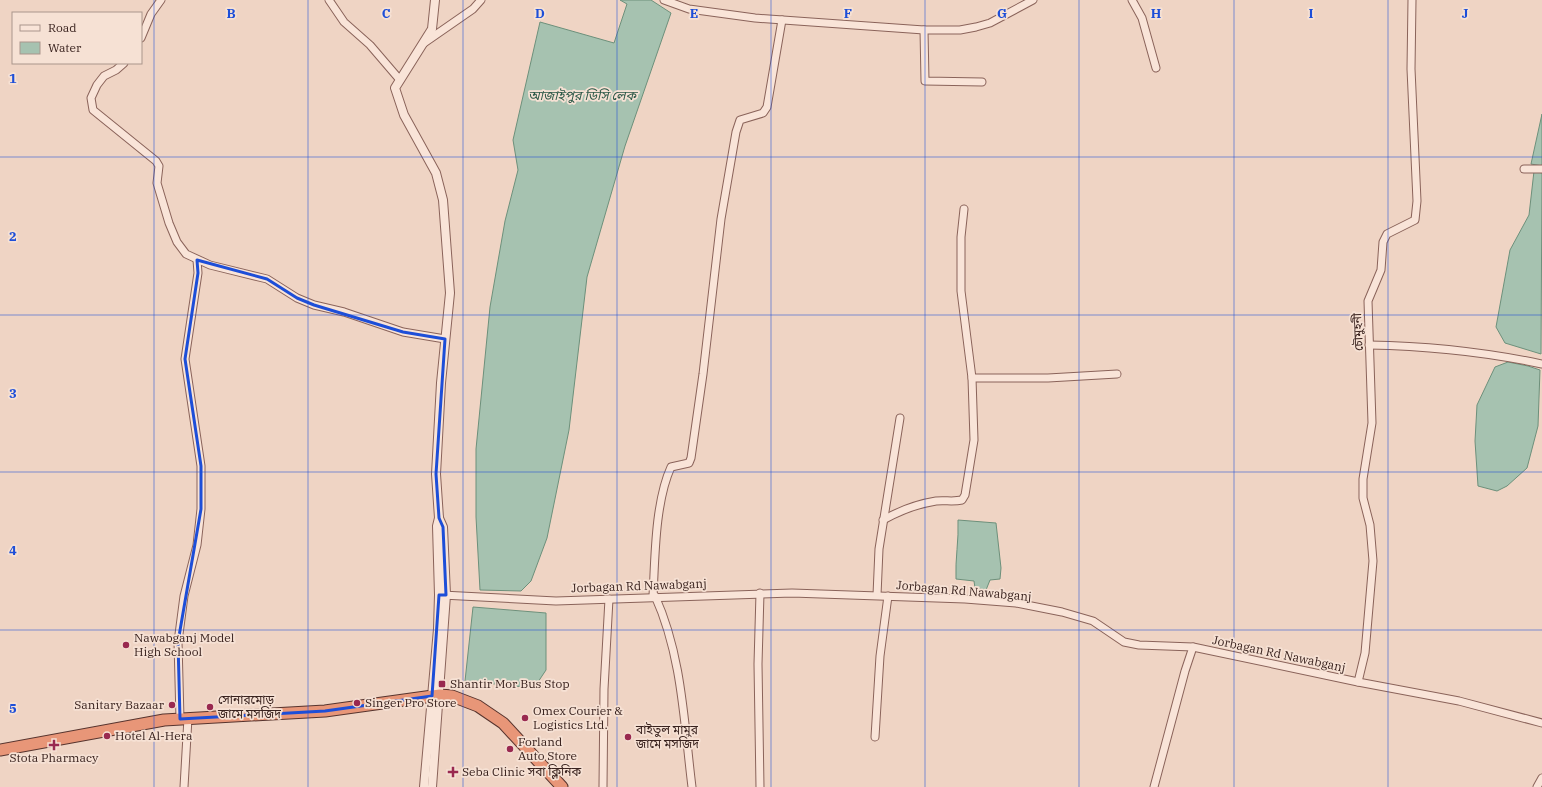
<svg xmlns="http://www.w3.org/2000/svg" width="1542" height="787" font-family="'IBM Plex Serif','Noto Sans Bengali',serif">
<rect width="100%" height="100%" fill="#efd4c4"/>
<g fill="#a6c2b0" stroke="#6d907b">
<polygon points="620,0 651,0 671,13 625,146 587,277 569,430 547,538 531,581 521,591 480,590 476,517 476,449 490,307 505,221 518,170 513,140 540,22 614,43 627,4"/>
<polygon points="1542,114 1542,166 1531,164"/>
<polygon points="1534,171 1542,173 1541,354 1505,343 1496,327 1510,250 1529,215"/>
<polygon points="1508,362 1528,366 1540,370 1538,426 1527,468 1507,486 1497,491 1478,486 1475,441 1477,405 1495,367"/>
<path d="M958 520 996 523 1001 568 1000 579 990 580 986 590 975 588 974 581 956 579C955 559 959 540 958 520Z"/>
<polygon points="473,607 546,613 546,670 534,688 465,681"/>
</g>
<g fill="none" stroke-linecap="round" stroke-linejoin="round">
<g stroke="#8a635a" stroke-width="9">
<g id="minor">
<polyline points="329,0 344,22 370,45 400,80"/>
<polyline points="664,0 689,9 755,18 924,30 960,30 976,27 990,23 1033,0"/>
<polyline points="1132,0 1142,18 1156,68"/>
<polyline points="924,30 925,81 982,82"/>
<polyline points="141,38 151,14 161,0"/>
<polyline points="424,43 473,9 481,0"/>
<polyline points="124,63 116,70 104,76 97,85 91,98 93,110 156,161 159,166 157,183 169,223 177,242 186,254 210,265 267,279 297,298 314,305 344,312 403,332 445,339"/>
<polyline points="1524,169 1542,169"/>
<path d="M1369 345C1428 346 1485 352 1542 364"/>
<polyline points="972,378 1048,378 1117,374"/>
<path d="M883 520C901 510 917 504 936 501 945 500 953 502 962 500L965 495 974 440 972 378 961 291V237L964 209"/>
<polyline points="760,593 758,664 760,787"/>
<polyline points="442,595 556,601 792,593 965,599 1016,603 1062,612 1093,621 1124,642 1139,645 1193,647 1358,682 1459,701 1542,723"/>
<polyline points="877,595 879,549 900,418"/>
<path d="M653 596C655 558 655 502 671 467L689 463 691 458 703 374 721 219 736 132 740 120 763 113 767 107 782 20"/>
<path d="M655 596C682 655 684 723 692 787"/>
<polyline points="1358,682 1365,653 1373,561 1370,525 1363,498 1363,479 1372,423 1368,301 1381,270 1383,242 1387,234 1415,220 1417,201 1411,69 1412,0"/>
<polyline points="180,719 178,642 184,596 197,545 201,509 201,466 185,359 198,273 197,260"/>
<polyline points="875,737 880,656 888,596"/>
<polyline points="184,787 188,718"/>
<polyline points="603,787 604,689 609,599"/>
<polyline points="1154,787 1185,671 1193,647"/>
<polyline points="1537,787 1542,778"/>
</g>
</g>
<g stroke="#8a635a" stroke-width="10">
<g id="tertiary">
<polyline points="424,787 438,629 439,595 437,526 439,518"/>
<polyline points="432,787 446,595 443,527 439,518 436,474 441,383 450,293 443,200 436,173 404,115 395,88 432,29 435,0"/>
</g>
</g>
<g stroke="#57342e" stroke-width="13">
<polyline id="trunk" points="0,750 164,720 325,711 440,695 452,696 478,706 503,723 562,787"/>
</g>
<use href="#minor" stroke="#f9e4d8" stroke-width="7"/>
<use href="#tertiary" stroke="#f9e4d8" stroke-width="8"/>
<use href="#trunk" stroke="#e89678" stroke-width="11"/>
</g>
<path fill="none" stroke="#1d4ed8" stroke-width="3" stroke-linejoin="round" d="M197 260 267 279 297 298 314 305 403 332 445 339 436 474 439 518 443 527 446 595H439L432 696 325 711 180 719 178 642 201 509V466L185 359 198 273Z"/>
<path fill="none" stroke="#1d4ed8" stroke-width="1" stroke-opacity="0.55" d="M154 0V787M308 0V787M463 0V787M617 0V787M771 0V787M925 0V787M1079 0V787M1234 0V787M1388 0V787M0 157H1542M0 315H1542M0 472H1542M0 630H1542"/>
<g fill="#992950" stroke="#f6e1d4" stroke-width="1.5">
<circle cx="126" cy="645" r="4"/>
<rect x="438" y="680" width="8" height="8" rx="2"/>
<circle cx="357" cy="703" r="4"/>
<circle cx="172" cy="705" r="4"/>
<circle cx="210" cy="707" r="4"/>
<circle cx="525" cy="718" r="4"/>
<circle cx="107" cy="736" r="4"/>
<circle cx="628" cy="737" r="4"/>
<path d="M52 739h4v4h4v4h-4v4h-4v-4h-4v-4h4z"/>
<circle cx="510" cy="749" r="4"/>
<path d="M451 766h4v4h4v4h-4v4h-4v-4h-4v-4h4z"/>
</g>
<g text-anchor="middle" stroke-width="3.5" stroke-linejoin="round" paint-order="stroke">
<g font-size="12" fill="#39221e" stroke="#f6e1d4">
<text transform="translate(1358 332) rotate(-93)" y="4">চৌমুহনী</text>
<text transform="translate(639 586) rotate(-2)" y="4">Jorbagan Rd Nawabganj</text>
<text transform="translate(964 591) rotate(5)" y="4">Jorbagan Rd Nawabganj</text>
<text transform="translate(1279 654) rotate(12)" y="4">Jorbagan Rd Nawabganj</text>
</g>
<g font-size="12" fill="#39221e" stroke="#f6e1d4" text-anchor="start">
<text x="134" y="642">Nawabganj Model<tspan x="134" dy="14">High School</tspan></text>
<text x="450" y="688">Shantir Mor Bus Stop</text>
<text x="218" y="704">সোনারমোড়<tspan x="218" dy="14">জামে মসজিদ</tspan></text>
<text x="365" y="707">Singer Pro Store</text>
<text x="164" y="709" text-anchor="end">Sanitary Bazaar</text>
<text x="533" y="715">Omex Courier &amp;<tspan x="533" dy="14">Logistics Ltd.</tspan></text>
<text x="636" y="734">বাইতুল মামুর<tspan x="636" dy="14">জামে মসজিদ</tspan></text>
<text x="115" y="740">Hotel Al-Hera</text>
<text x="518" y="746">Forland<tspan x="518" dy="14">Auto Store</tspan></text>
<text x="54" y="762" text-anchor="middle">Stota Pharmacy</text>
<text x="462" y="776">Seba Clinic সবা ক্লিনিক</text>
</g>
<g font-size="13" font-style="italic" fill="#2d5948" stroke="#f6e1d4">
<text x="582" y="100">আজাইপুর ডিসি লেক</text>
</g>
</g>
<g font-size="13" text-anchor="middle" font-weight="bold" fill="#1d4ed8" stroke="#f6e1d4" stroke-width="3.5" stroke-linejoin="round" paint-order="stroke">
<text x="231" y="18">B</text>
<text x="386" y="18">C</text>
<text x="540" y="18">D</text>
<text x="694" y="18">E</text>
<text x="848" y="18">F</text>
<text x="1002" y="18">G</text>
<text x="1156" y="18">H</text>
<text x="1311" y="18">I</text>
<text x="1465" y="18">J</text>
<text x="13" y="83">1</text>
<text x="13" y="241">2</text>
<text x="13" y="398">3</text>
<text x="13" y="555">4</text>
<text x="13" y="713">5</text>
</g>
<rect x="12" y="12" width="130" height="52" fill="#f6e1d4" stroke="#aa958b"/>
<rect x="20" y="25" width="20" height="6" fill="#f9e4d8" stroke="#aa958b"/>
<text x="48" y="32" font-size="12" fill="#39221e">Road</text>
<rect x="20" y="42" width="20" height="12" fill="#a6c2b0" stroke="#aa958b"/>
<text x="48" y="52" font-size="12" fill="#39221e">Water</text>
</svg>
